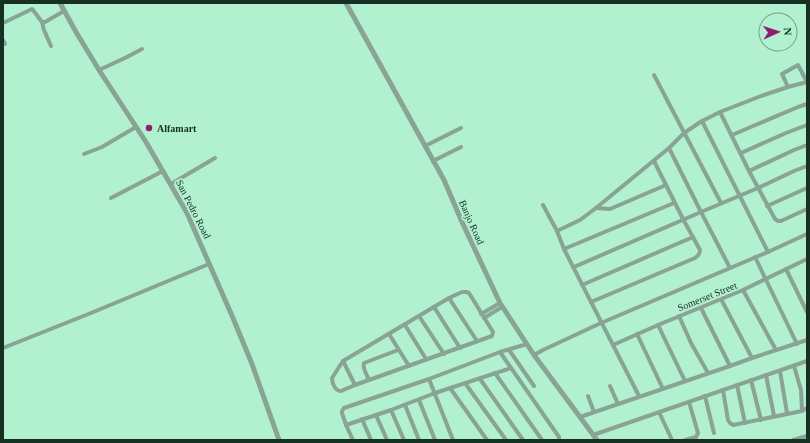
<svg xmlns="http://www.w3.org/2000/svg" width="810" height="443" font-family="Georgia,serif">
<rect width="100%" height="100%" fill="#b1f1d0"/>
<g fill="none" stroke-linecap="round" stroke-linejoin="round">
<g stroke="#89a395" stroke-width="4">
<polyline points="42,22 44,30 51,46"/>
<polyline points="3,23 32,9 33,10 42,22 45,22 64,11"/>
<polyline points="3,40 5,44"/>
<polyline points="99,70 127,57 142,49"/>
<polyline points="654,75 721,203"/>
<polyline points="788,87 782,74 798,65 807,82"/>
<polyline points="720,112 749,171 775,219 778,221 781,221 807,209"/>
<polyline points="702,121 768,252"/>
<polyline points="732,135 798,107 807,104"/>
<polyline points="425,146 461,128"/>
<polyline points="669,148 701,212 730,268"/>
<polyline points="741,153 786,133 807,125"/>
<polyline points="84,154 102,147 136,127"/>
<polyline points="433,161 461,147"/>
<polyline points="749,171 794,150 807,145"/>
<polyline points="171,184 215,158"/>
<polyline points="111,198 163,171"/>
<polyline points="543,205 557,231 564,249 639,396"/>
<polyline points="767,206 807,188"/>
<polyline points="596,208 610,209 666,185"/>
<polyline points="557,231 580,220 596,208 669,148 684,133 702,121 720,112 761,96 788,87 807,82"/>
<polyline points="564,249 674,203"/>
<polyline points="755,257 797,344"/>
<polyline points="574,267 701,212 758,188 794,171 807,166"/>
<polyline points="786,269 807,312"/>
<polyline points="582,285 693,237"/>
<polyline points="743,290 776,350"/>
<path d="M462 292H466L469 293 493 332 492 336 355 385 341 391C335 391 332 383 332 378L343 361 449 298Z"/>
<polyline points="449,298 477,341"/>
<polyline points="721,299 752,358"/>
<path d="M591 302 695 258C698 256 700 254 700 250L683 219 654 161"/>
<polyline points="434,307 460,348"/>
<polyline points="701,308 730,366"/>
<polyline points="481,314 500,303"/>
<polyline points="419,316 444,354"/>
<polyline points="679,316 691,343 708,373"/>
<polyline points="484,318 502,307"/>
<polyline points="405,325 426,359"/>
<polyline points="658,325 685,381"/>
<polyline points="389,334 409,366"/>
<polyline points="637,334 663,389"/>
<polyline points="613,345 658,325 743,290 807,259"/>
<polyline points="3,348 91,313 209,264"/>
<polyline points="509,350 534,386"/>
<polyline points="500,352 559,437 559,440"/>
<polyline points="534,355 543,350 601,323 768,252 807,234"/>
<polyline points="343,361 355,385"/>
<polyline points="794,366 801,390 802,411"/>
<polyline points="780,371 787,413"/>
<polyline points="495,373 542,440"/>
<polyline points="766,375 774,416"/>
<polyline points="429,379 453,440"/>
<polyline points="480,379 523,440"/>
<path d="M369 380C367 375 362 368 364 363L398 350"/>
<polyline points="751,380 761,420"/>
<polyline points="465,383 506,440"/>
<polyline points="737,385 745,423"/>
<polyline points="610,386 618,404"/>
<polyline points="450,388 487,440"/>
<polyline points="723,390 728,420 730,423 733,425 802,411 807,408"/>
<polyline points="588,396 594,412"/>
<polyline points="705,396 714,433"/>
<polyline points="419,400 435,440"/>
<polyline points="405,405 419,440"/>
<polyline points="391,410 404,440"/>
<polyline points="659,412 672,440"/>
<polyline points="376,415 387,440"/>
<polyline points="580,417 730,366 752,358 807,340"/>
<polyline points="362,419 371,440"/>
<polyline points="346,425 391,410 435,393 511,368"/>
<polyline points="593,435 807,361"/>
<polyline points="353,440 346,425 342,413 342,411 344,408 429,379 500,352 527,344"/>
<polyline points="685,440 696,437 698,433 689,402"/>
<polyline points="793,440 807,436"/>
</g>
<g stroke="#89a395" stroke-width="5">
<polyline points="60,3 76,32 99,70 146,142 187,213 233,318 252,364 279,440"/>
<polyline points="346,3 444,180 462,222 500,303 534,355 597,440"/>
</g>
</g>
<circle fill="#961b75" stroke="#b1f1d0" stroke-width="1.5" cx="149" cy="128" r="4"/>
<g text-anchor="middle" stroke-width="4" stroke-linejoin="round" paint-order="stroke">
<g font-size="10" font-weight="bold" fill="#163023" stroke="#b1f1d0" text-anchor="start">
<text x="157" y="132">Alfamart</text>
</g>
<g font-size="10" fill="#163023" stroke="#b1f1d0">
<text transform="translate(194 209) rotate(63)" y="4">San Pedro Road</text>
<text transform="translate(472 222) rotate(66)" y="4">Banjo Road</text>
<text transform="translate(707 296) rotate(-22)" y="4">Somerset Street</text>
</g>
</g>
<rect width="810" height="443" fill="none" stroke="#163023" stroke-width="8"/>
<g transform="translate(778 32) rotate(87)"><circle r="19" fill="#b1f1d0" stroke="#73a48b"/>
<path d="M0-3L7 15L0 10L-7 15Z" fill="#961b75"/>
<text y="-6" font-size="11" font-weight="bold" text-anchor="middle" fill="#163023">N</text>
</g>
</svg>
